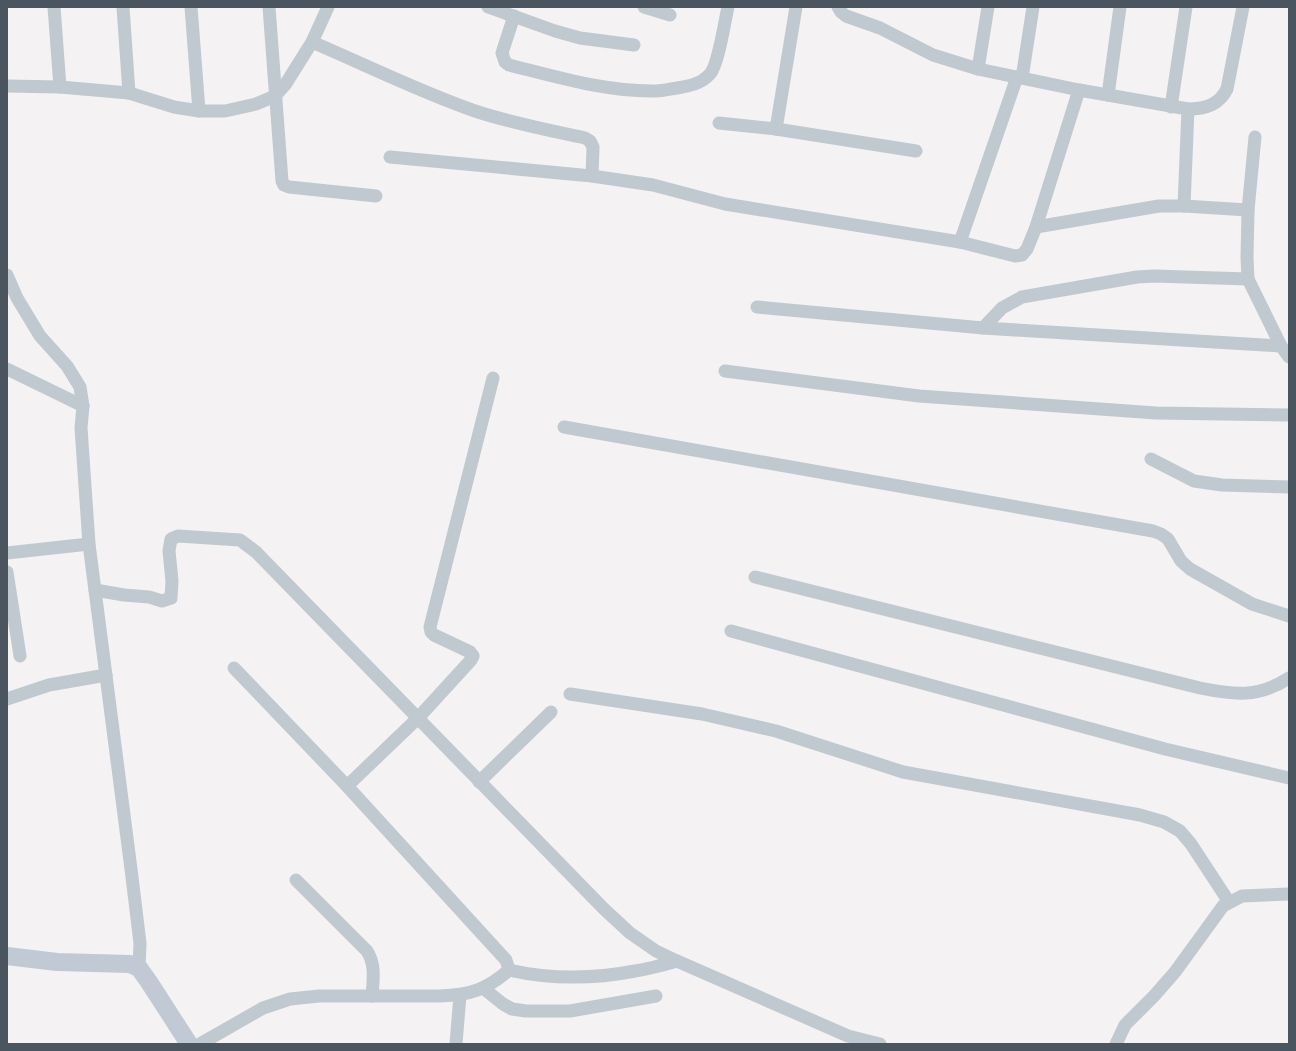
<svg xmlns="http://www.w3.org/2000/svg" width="1296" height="1051" font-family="'Sofia Sans Condensed',sans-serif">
<rect width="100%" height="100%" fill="#f4f2f2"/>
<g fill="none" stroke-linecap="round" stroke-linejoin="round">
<g stroke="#c0c9d0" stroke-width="13">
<polyline points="54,7 60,87"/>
<polyline points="123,7 129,93"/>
<polyline points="191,7 199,111"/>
<polyline points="269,7 282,181 284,185 289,187 376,196"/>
<polyline points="488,7 555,31 580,38 634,45"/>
<polyline points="644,7 670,15"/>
<path d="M838 7 841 12 846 16 880 28 933 55 978 69 1079 90 1188 109C1205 109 1219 105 1227 89L1243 7"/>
<path d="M514 16 502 53 505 62 509 65C557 77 606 92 656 91 663 91 670 89 677 88 689 86 701 84 710 74 718 66 725 20 728 7"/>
<path d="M312 42C366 65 420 92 475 111 511 123 548 130 585 138L590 141 593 147 592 176"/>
<polyline points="978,69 988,7"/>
<polyline points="1022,78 1033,7"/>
<polyline points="7,86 60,87 129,93 174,107 199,111 225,111 256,104 275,96 285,85 312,42 328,7"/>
<polyline points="1108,95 1120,7"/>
<polyline points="1171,107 1186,7"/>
<polyline points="719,123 776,129 916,151"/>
<polyline points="776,129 796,7"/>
<polyline points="1255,137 1248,210 1247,258 1248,279 1281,346 1289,357"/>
<polyline points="390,157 592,176 653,185 725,204 960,242 1015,256 1022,255 1027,249 1036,227 1079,90"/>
<polyline points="1184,206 1188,109"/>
<polyline points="1036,227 1159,206 1184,206 1248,210"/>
<polyline points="960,242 1017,77"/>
<polyline points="7,275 17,298 40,336 67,366 80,387 83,406 81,428 89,544 131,869 140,943 139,968"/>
<polyline points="757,307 983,328 1281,346"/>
<polyline points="983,328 1002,308 1022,297 1137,277 1154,276 1248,279"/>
<polyline points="7,369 83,406"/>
<polyline points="725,371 919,396 1156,413 1289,415"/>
<polyline points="564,427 1153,531 1161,534 1168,539 1181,561 1190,569 1252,604 1289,616"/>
<polyline points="1151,459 1194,481 1222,485 1289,487"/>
<polyline points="7,553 89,544"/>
<polyline points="7,572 20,656"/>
<path d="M755 577 1200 688C1234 695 1258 698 1289 678"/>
<polyline points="95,590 124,595 149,597 162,601 171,598 172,581 169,551 171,539 178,536 240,540 256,552 604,909 630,933 656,951 677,961 848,1036 880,1044"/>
<polyline points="731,631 1165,749 1289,778"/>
<polyline points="570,694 702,714 776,731 903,772 1140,815 1164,822 1180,831 1191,844 1229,902"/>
<polyline points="7,699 49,685 106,675"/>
<polyline points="479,782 551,712"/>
<polyline points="347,786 418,718 471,660 473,656 470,652 434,635 431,632 430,627 493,378"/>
<path d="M296 880 367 951C376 965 373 980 372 996"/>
<path d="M509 970C549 979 594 979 635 971 649 969 663 965 677 961"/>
<polyline points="483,988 503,1004 512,1009 526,1011 570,1011 656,996"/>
<path d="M200 1044 263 1008 290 999 319 996H440C470 995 486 990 509 970L506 960 347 786 234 668"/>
<polyline points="456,1044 460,995"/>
<polyline points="1116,1044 1125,1025 1154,996 1175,972 1223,906 1242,896 1289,894"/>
</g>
<polyline stroke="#c1cad4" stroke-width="18" points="7,956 57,962 130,964 139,968 149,982 189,1044"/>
</g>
<rect width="1296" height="1051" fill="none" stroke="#4a555f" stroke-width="16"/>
</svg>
